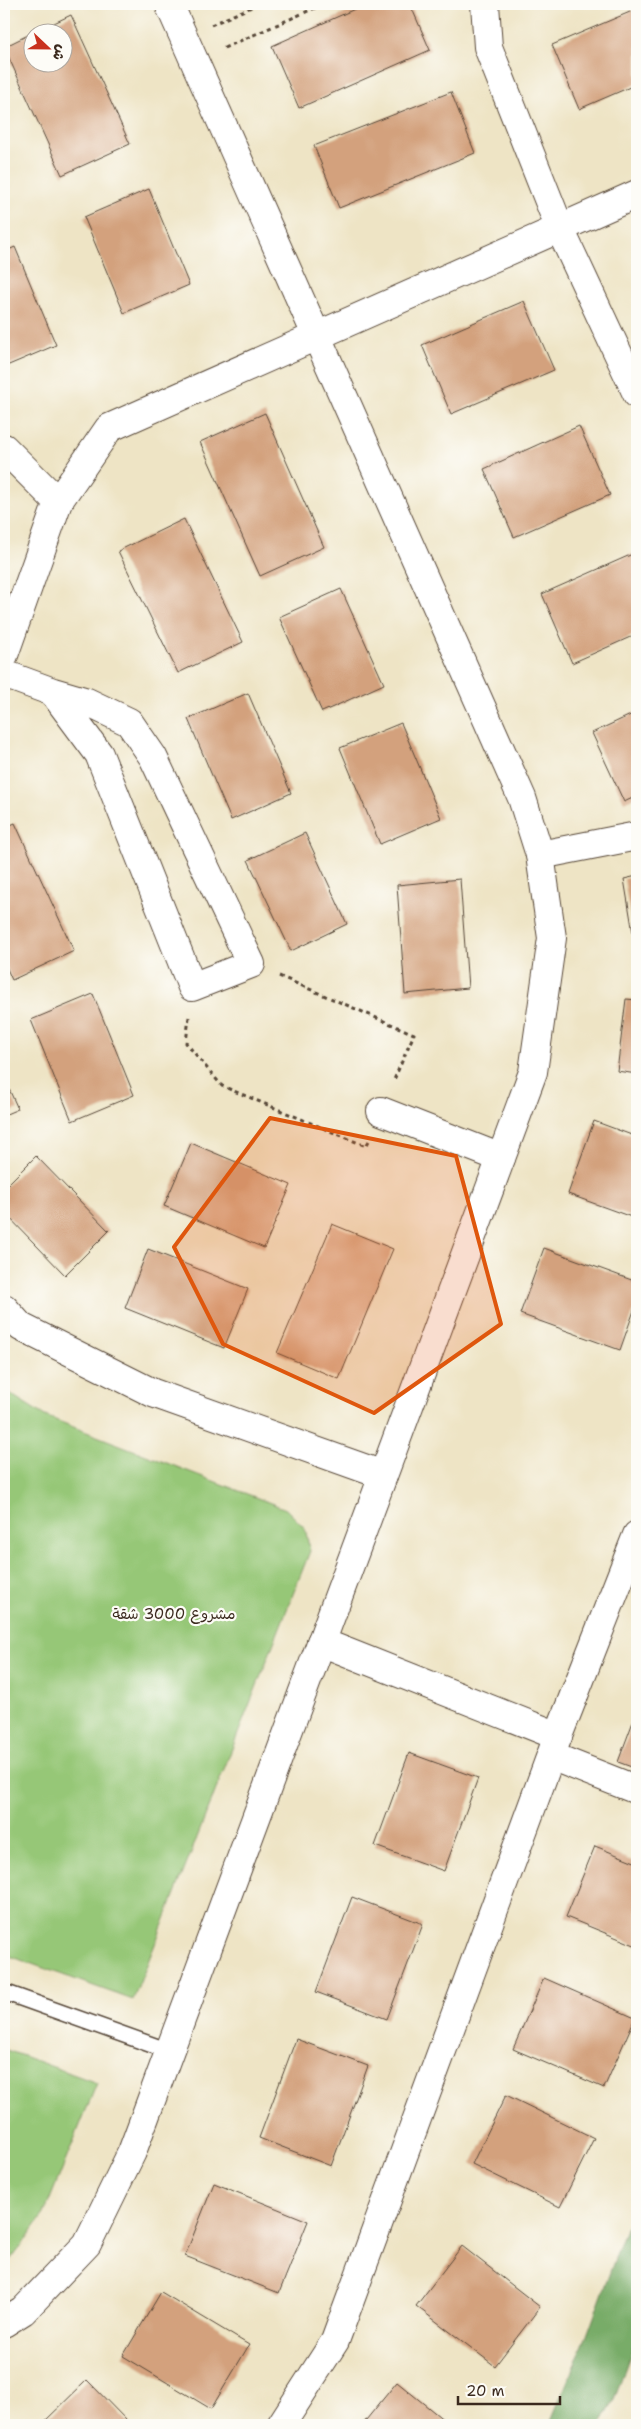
<svg xmlns="http://www.w3.org/2000/svg" width="641" height="2429" font-family="'Shantell Sans','Playpen Sans Arabic',sans-serif">
<rect width="100%" height="100%" fill="#fdfcf7"/>
<filter id="ink" filterUnits="userSpaceOnUse"><feTurbulence type="fractalNoise" baseFrequency=".02" numOctaves="2"/><feDisplacementMap in="SourceGraphic" scale="10" xChannelSelector="R" yChannelSelector="G"/><feConvolveMatrix kernelMatrix="1 2 1 2 8 2 1 2 1" color-interpolation-filters="sRGB"/></filter>
<filter id="wash" filterUnits="userSpaceOnUse"><feTurbulence type="fractalNoise" baseFrequency=".0096" numOctaves="4" result="noise"/><feDisplacementMap in="SourceGraphic" scale="20" xChannelSelector="R" yChannelSelector="G"/><feGaussianBlur stdDeviation="1.12" result="paint"/><feColorMatrix in="noise" values="0 0 0 0 0 0 0 0 0 0 0 0 0 0 0 0 0 1.4 0 .05"/><feComposite in="paint" operator="in"/></filter>
<g filter="url(#wash)">
<rect width="100%" height="100%" fill="#eee4c5"/>
<g fill="#96c777" stroke="#68784a">
<polygon points="4,1390 45,1416 286,1509 305,1528 310,1551 133,2000 4,1954"/>
<polygon points="4,2049 97,2083 44,2214 4,2270"/>
</g>
<polygon fill="#78ac68" stroke="#5a6b43" points="637,2198 637,2336 613,2402 600,2425 549,2425 587,2335"/>
<g id="blocks">
<g fill="#d3a17d">
<polygon points="366,4 410,4 430,50 299,108 272,46"/>
<polygon points="637,9 637,84 579,109 552,45"/>
<polygon points="71,15 130,144 62,175 4,47 32,33 32,62 62,62 62,32 35,32"/>
<polygon points="451,92 475,153 339,208 314,146"/>
<polygon points="149,189 189,285 124,313 84,217"/>
<polygon points="15,247 56,345 4,367 4,252"/>
<polygon points="524,301 554,370 451,414 422,345"/>
<polygon points="265,413 324,547 260,576 200,442"/>
<polygon points="579,426 610,495 514,537 484,469"/>
<polygon points="184,519 243,642 178,673 118,551"/>
<polygon points="637,552 637,634 572,663 542,594"/>
<polygon points="341,589 384,684 322,712 279,617"/>
<polygon points="248,693 291,793 231,820 188,719"/>
<polygon points="637,712 637,796 624,802 592,733"/>
<polygon points="401,723 441,818 380,844 340,748"/>
<polygon points="15,823 74,951 12,980 4,962 4,828"/>
<polygon points="305,833 347,924 291,951 248,860"/>
<polygon points="637,876 637,951 636,951 624,879"/>
<polygon points="460,879 468,988 405,994 397,885"/>
<polygon points="93,994 134,1095 72,1121 31,1020"/>
<polygon points="626,999 637,1000 637,1074 617,1071"/>
<polygon points="4,1078 18,1109 4,1115"/>
<polygon points="594,1121 637,1137 637,1219 568,1194"/>
<polygon points="191,1143 291,1185 264,1248 164,1206"/>
<polygon points="36,1156 109,1231 65,1275 4,1212 4,1188"/>
<polygon points="332,1224 393,1249 339,1379 277,1353"/>
<polygon points="544,1248 637,1282 637,1302 620,1350 520,1314"/>
<polygon points="148,1249 248,1289 224,1348 125,1308"/>
<polygon points="637,1711 637,1769 618,1762"/>
<polygon points="409,1753 478,1778 444,1871 375,1846"/>
<polygon points="595,1846 637,1863 637,1946 566,1917"/>
<polygon points="352,1897 423,1924 387,2019 316,1992"/>
<polygon points="544,1978 635,2018 604,2088 513,2049"/>
<polygon points="296,2039 368,2066 331,2166 259,2138"/>
<polygon points="506,2095 594,2138 560,2207 472,2164"/>
<polygon points="214,2183 308,2221 279,2293 185,2256"/>
<polygon points="462,2246 540,2307 495,2366 416,2306"/>
<polygon points="161,2292 249,2345 211,2409 123,2356"/>
<polygon points="87,2380 131,2425 41,2425"/>
<polygon points="397,2382 450,2425 362,2425"/>
</g>
</g>
</g>
<g filter="url(#ink)">
<use href="#blocks" fill-opacity="0" stroke="#564637" stroke-width="1"/>
<g fill="none" stroke-linecap="round" stroke-linejoin="round">
<g stroke="#564637" stroke-width="18">
<polyline id="service" points="4,1992 169,2051"/>
</g>
<g stroke="#564637" stroke-width="30">
<g id="minor">
<polyline points="485,4 488,47 560,229 637,394"/>
<polyline points="4,448 58,502"/>
<polyline points="4,655 58,502 109,428 637,194"/>
<polyline points="4,674 53,692 99,754 192,987 251,964 153,757 129,722 87,702 53,692"/>
<polyline points="540,855 637,836"/>
<polyline points="381,1111 501,1158"/>
<polyline points="4,1308 21,1327 153,1393 383,1475"/>
<polyline points="321,1642 558,1736"/>
<polyline points="551,1756 637,1790"/>
<polyline points="4,2323 23,2311 87,2244 132,2152 533,1072 552,938 540,855 522,798 169,4"/>
<polyline points="281,2425 335,2341 558,1736 637,1535"/>
</g>
</g>
<g stroke="#564637" stroke-width="3" stroke-dasharray="4 4" stroke-linecap="butt">
<polyline points="211,25 258,4"/>
<polyline points="224,48 324,4"/>
<polyline points="279,976 414,1034 393,1082"/>
<polyline points="189,1017 186,1043 222,1086 366,1146 369,1141"/>
</g>
<use href="#service" stroke="#fff" stroke-width="15"/>
<use href="#minor" stroke="#fff" stroke-width="28"/>
</g>
</g>
<path fill="#df570d" fill-opacity="0.2" stroke="#df570d" stroke-width="4" stroke-linejoin="round" d="M270 1118 456 1156 501 1324 374 1413 223 1344 174 1247Z"/>
<g text-anchor="middle" stroke-width="4.5" stroke-linejoin="round" paint-order="stroke">
<g font-size="15" fill="#3b2a1e" stroke="#fdfcf7">
<text x="174" y="1619">مشروع 3000 شقة</text>
</g>
</g>
<rect width="641" height="2429" fill="none" stroke="#fdfcf7" stroke-width="20"/>
<g transform="translate(48 48) rotate(112)"><circle r="24" fill="#fdfcf7" stroke="#afa8a0"/>
<path d="M0-4L9 19L0 12L-9 19Z" fill="#c8321e"/>
<text y="-8" font-size="14" font-weight="bold" text-anchor="middle" fill="#3b2a1e">ش</text>
</g>
<path d="M458 2396v8h102v-8" fill="none" stroke="#3b2a1e" stroke-width="2.5"/>
<text x="466" y="2396" font-size="15" fill="#3b2a1e" stroke="#fdfcf7" stroke-width="4" paint-order="stroke">20 m</text>
</svg>
